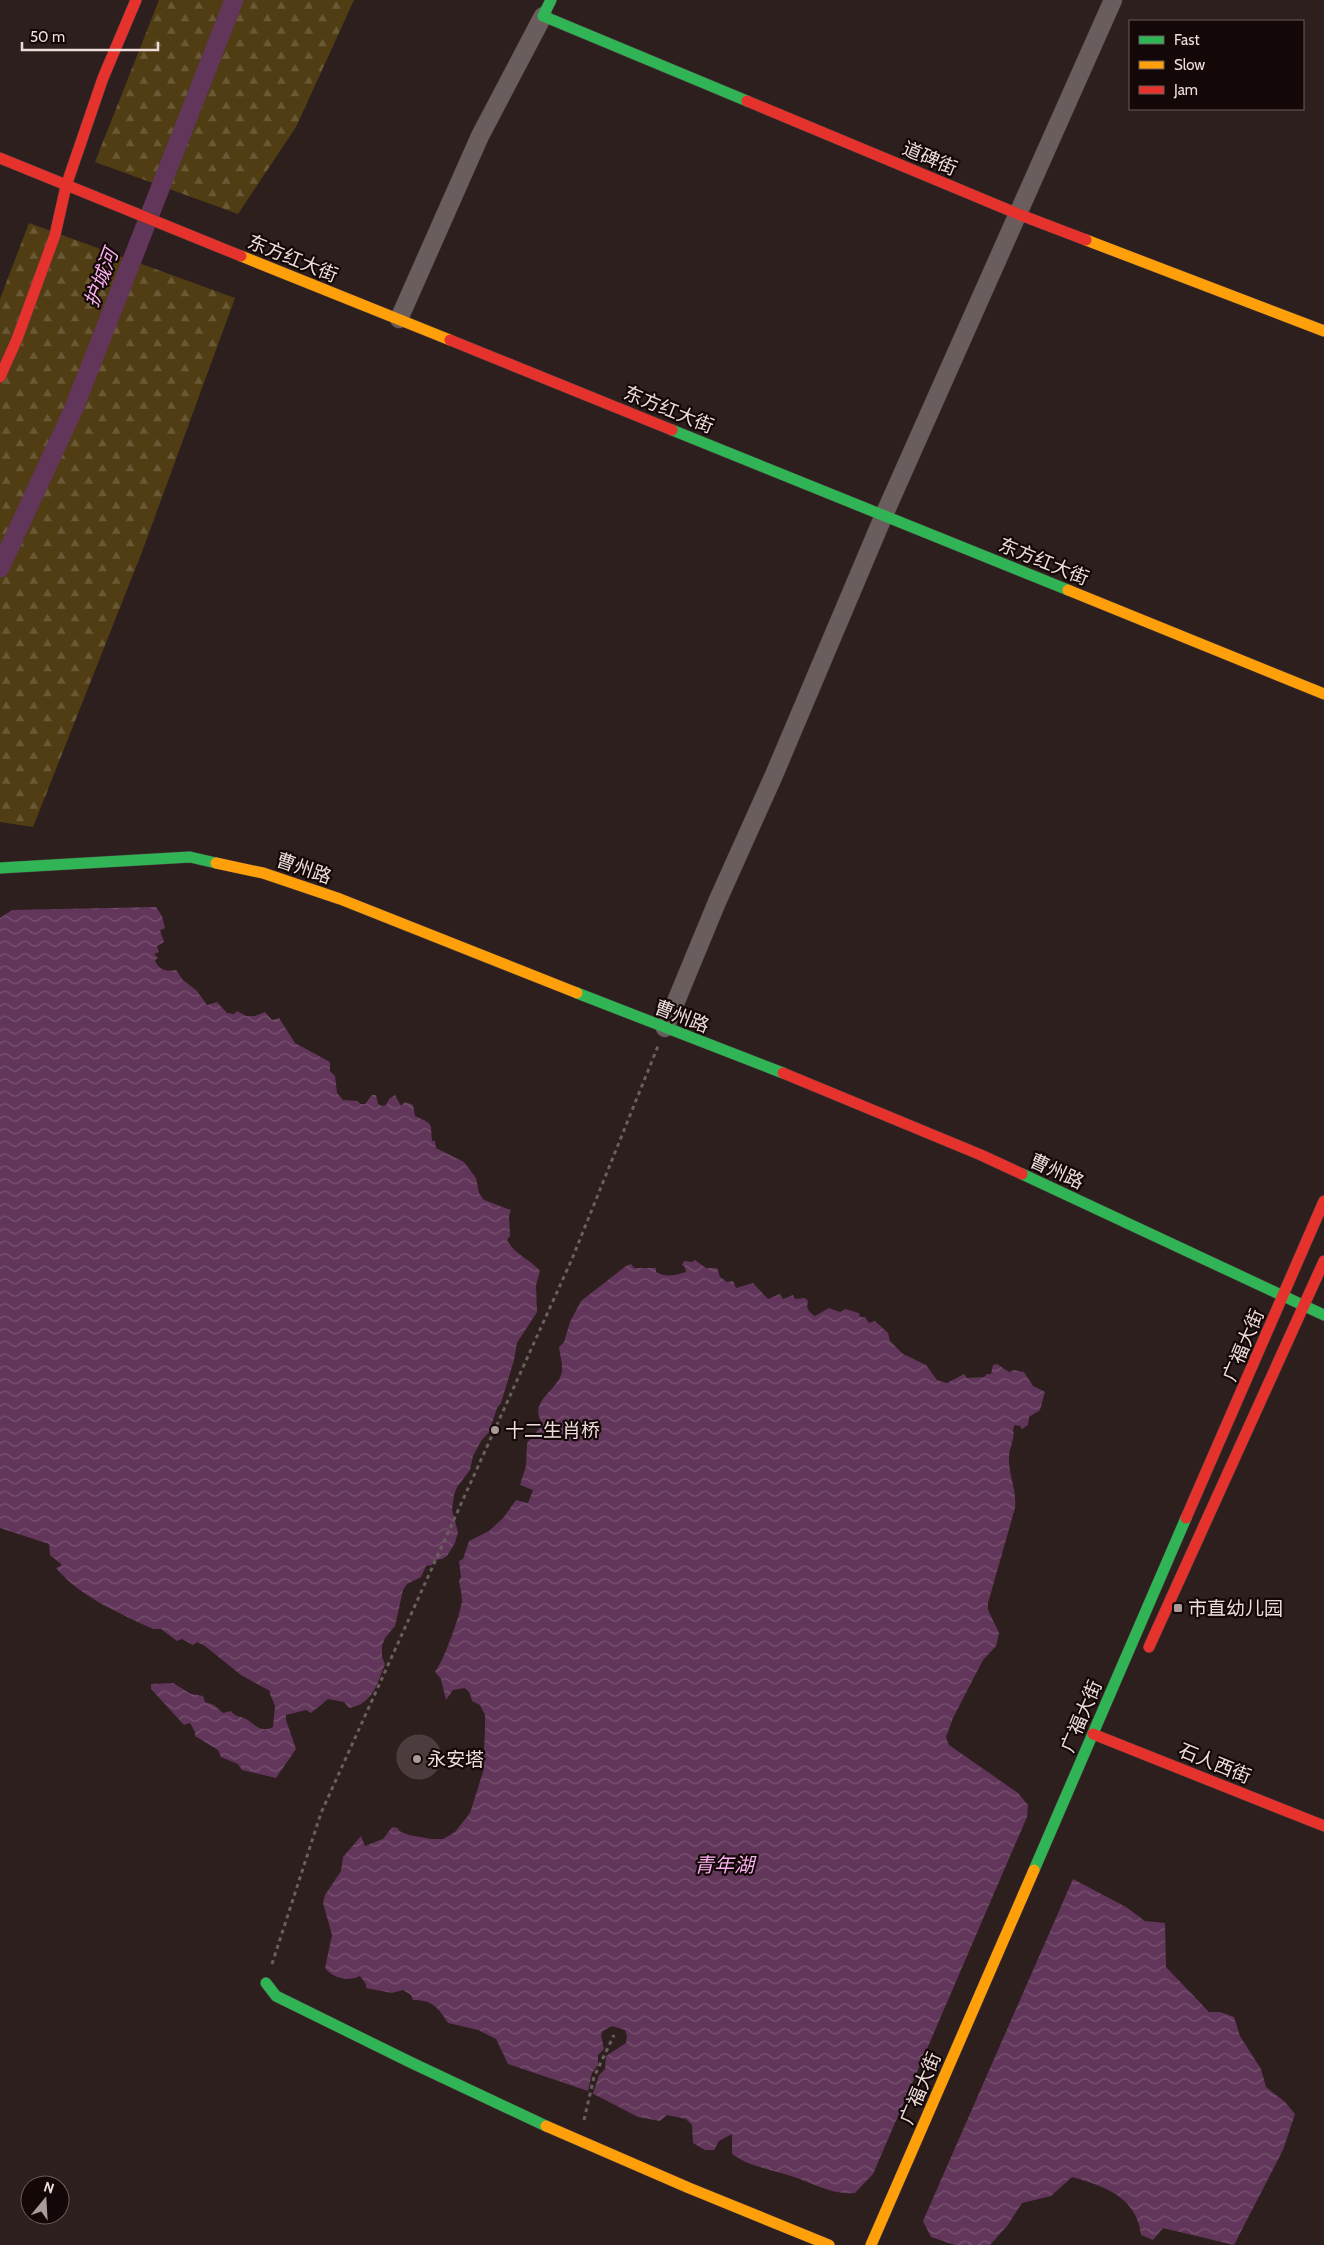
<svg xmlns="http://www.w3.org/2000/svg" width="1324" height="2245" font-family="Cabin,'Noto Sans SC',sans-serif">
<defs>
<pattern id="forest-firs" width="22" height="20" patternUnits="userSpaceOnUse" patternTransform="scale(1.25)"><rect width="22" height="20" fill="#503d13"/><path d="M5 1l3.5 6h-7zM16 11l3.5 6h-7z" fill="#6a5935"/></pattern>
<pattern id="water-waves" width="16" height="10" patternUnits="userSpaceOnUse" patternTransform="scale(1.25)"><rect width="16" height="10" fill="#62365a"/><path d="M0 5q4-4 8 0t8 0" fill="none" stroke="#795371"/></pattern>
</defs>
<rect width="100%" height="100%" fill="#2c1f1d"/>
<g fill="url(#forest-firs)">
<polygon points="159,0 354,0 296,127 238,214 95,162"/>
<polygon points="29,223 235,298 142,552 33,827 0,822 0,299"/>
</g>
<g fill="url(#water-waves)">
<path d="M156 907 162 916 165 928 160 930 164 942 157 946 159 952 154 954 158 958 155 960C158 970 167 972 176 970L183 980 197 991 207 1005 217 1002 227 1013 234 1014 237 1011 246 1016H255L265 1012 272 1020 279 1018 295 1043 330 1062V1071L335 1076 337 1093 343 1100 358 1101 360 1104H365L372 1095H376L378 1104 382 1106 386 1105 389 1099 395 1095 401 1106 405 1102 413 1105 415 1116C435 1125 430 1123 432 1141H435L436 1148 464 1162 476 1178 479 1193 484 1200 511 1210 509 1216 510 1236 507 1240C515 1255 530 1259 540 1271L536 1285 537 1312 517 1343 514 1360 501 1403 497 1408 489 1432 481 1441 473 1456 470 1470 457 1487 454 1495 452 1510 458 1532 455 1543 447 1556 442 1559 435 1560 432 1565 426 1566 421 1577 407 1584 403 1590 395 1626 385 1638 382 1646V1657L385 1664C377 1684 373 1704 349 1708L344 1702 328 1699 311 1713 306 1710 286 1715V1720L296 1749 276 1778 242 1770 238 1764 221 1757 218 1750 195 1736V1732L190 1723 184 1725 151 1689V1684L173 1683 191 1694 203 1696 205 1702 214 1705 223 1713 231 1711C235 1717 240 1716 246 1719 256 1725 260 1733 273 1727L275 1706 270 1694V1691L241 1675 205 1646 197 1642 193 1645 182 1639 177 1641 161 1629H153C119 1613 80 1597 56 1568L62 1565 50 1555 49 1544 0 1528V918L12 910Z"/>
<path d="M695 1260 706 1268H717L720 1277 727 1282 733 1281 736 1288 753 1283 768 1299 780 1294 783 1299 793 1295 795 1299 805 1298 808 1301C806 1309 808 1311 815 1316L829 1308 840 1312 845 1309 859 1313 860 1317H865L869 1323 875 1321 888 1333 890 1341 903 1354 926 1365 937 1380 947 1383 964 1374 967 1378 984 1377 987 1374H991L993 1365 997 1364 1009 1372 1014 1370 1024 1372 1033 1386 1045 1392 1040 1410 1029 1417 1028 1425 1022 1429 1020 1426 1015 1425 1013 1429C1015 1439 1010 1446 1009 1456 1008 1474 1017 1490 1015 1508L988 1603V1610L999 1633 996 1646 983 1660 953 1718 946 1737 949 1745 1018 1793 1028 1805 1027 1817 873 2174 855 2193C831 2195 813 2183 791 2176 770 2169 750 2167 732 2154V2134L719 2141 714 2150H705L693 2143 692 2125 686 2119 667 2115 660 2121 638 2117 588 2091 508 2064 496 2039 478 2030 448 2023C438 2007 432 2000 413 2000L411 1995 403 1990 392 1993 366 1988V1984L360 1976C348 1982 333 1978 325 1968L332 1935 323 1903 325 1895 341 1871 343 1857 361 1836 365 1846 383 1839 392 1827 398 1828 399 1831 409 1835 431 1839H443L455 1832 470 1813 483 1772 485 1729V1715L480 1705 472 1701 470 1693 465 1688 453 1690 446 1700 441 1679 435 1672C444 1661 460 1615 462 1601 462 1594 460 1587 459 1581L461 1577 459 1561 463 1559 469 1541 489 1531 504 1517 516 1500 528 1503 533 1490 520 1485 526 1466 527 1443 543 1424C527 1403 556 1391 561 1375 564 1366 560 1356 559 1347L564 1342 570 1322 581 1301 626 1266 631 1264 634 1268H656V1272C667 1278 675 1275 686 1272L685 1267 682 1265 684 1261 692 1262Z"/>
<path d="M1073 1879 1126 1907 1145 1921 1165 1923 1166 1967 1209 2012H1220L1234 2017 1240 2036 1261 2069 1266 2087 1285 2102 1295 2114 1283 2150 1234 2245 1163 2228 1153 2240 1141 2235C1137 2197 1104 2186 1072 2177L1051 2196 1022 2203 1007 2226 990 2245H955L931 2237 923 2221Z"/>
</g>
<polygon fill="#2c1f1d" points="612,2026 625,2030 627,2036 626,2043 606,2056 605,2069 599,2075 593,2093 588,2091 592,2073 598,2065 598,2055 604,2049 601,2035 603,2031"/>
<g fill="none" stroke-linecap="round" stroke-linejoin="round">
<polyline stroke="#62365a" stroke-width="19" points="0,568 74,408 234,0"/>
</g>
<circle fill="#4c3c3e" stroke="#514546" cx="419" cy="1757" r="22"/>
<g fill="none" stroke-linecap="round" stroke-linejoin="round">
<g stroke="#483c3b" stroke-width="19">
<g id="street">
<polyline points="399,319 480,136 543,16"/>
<polyline points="665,1028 717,902 774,775 884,515 1113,0"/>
</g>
</g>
<g stroke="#483c3b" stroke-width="12">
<g id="fast">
<polyline points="551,0 543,16 747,101"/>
<polyline points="672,430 1068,590"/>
<polyline points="0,868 190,857 216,863"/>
<polyline points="577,993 783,1073"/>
<polyline points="1022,1174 1324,1315"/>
<polyline points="1034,1870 1186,1518"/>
<polyline points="266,1983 276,1996 412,2063 546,2126"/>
</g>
</g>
<g stroke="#483c3b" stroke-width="12">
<g id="slow">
<polyline points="1086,240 1324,331"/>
<polyline points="241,256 450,340"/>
<polyline points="1068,590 1324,694"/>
<polyline points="216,863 263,873 340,899 577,993"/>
<polyline points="546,2126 689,2188 829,2245"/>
<polyline points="871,2245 1034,1870"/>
</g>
</g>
<g stroke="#483c3b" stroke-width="12">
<g id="jam">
<polyline points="747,101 1018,214 1086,240"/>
<polyline points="0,158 241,256"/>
<polyline points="450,340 672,430"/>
<polyline points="0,377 17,339 55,235 66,186 103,78 136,0"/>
<polyline points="783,1073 981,1155 1022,1174"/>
<polyline points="1186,1518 1324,1201"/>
<polyline points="1149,1647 1324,1261"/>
<polyline points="1093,1734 1324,1826"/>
</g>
</g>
<g stroke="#695f5e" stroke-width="3" stroke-dasharray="4 4" stroke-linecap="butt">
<polyline points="272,1964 321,1813 572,1259 658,1046"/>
<polyline points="584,2120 594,2077 614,2035"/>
</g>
<use href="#street" stroke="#695e5d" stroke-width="18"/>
<use href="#fast" stroke="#30b455" stroke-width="11"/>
<use href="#slow" stroke="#ff9f0a" stroke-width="11"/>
<use href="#jam" stroke="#e5322d" stroke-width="11"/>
</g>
<g fill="#aa9a98" stroke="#130807" stroke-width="2">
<circle cx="495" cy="1430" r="5"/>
<rect x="1173" y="1603" width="10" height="10" rx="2.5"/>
<circle cx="417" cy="1759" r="5"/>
</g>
<g text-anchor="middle" stroke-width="4.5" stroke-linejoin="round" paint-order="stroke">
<g font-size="19" fill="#eeddda" stroke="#130807">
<text transform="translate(930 158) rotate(23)" y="7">道碑街</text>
<text transform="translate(293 258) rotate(22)" y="7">东方红大街</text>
<text transform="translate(669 409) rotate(22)" y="7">东方红大街</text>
<text transform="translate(1044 561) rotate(22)" y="7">东方红大街</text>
<text transform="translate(304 868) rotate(19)" y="7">曹州路</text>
<text transform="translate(682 1016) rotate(21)" y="7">曹州路</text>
<text transform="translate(1057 1171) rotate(25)" y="7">曹州路</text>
<text transform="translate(1243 1345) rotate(-67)" y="7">广福大街</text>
<text transform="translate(1081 1716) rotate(-67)" y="7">广福大街</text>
<text transform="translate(1215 1763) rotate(22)" y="7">石人西街</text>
<text transform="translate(920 2088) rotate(-67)" y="7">广福大街</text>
</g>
<g font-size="19" fill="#eeddda" stroke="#130807" text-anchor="start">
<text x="505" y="1437">十二生肖桥</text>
<text x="1188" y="1615">市直幼儿园</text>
<text x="427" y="1766">永安塔</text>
</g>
<g font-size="20" font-style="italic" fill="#f9afed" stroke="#130807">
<text transform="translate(101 278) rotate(-69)" y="7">护城河</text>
<text x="724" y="1872">青年湖</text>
</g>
</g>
<rect x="1129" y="20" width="175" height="90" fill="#130807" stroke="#6b5d5b"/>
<rect x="1139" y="36" width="25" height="8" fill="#30b455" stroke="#6b5d5b"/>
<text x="1174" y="45" font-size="15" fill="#eeddda">Fast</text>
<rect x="1139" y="61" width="25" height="8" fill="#ff9f0a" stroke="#6b5d5b"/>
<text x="1174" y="70" font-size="15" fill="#eeddda">Slow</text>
<rect x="1139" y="86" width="25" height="8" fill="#e5322d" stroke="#6b5d5b"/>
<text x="1174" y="95" font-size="15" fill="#eeddda">Jam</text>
<g transform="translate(45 2200) rotate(18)"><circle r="24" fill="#130807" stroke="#6b5d5b"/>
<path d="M0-4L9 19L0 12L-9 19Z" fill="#aa9a98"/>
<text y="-8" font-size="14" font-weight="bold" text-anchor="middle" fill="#eeddda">N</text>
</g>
<path d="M22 42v8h136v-8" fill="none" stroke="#eeddda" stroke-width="2.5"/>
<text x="30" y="42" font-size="15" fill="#eeddda" stroke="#130807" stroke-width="4" paint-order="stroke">50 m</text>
</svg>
